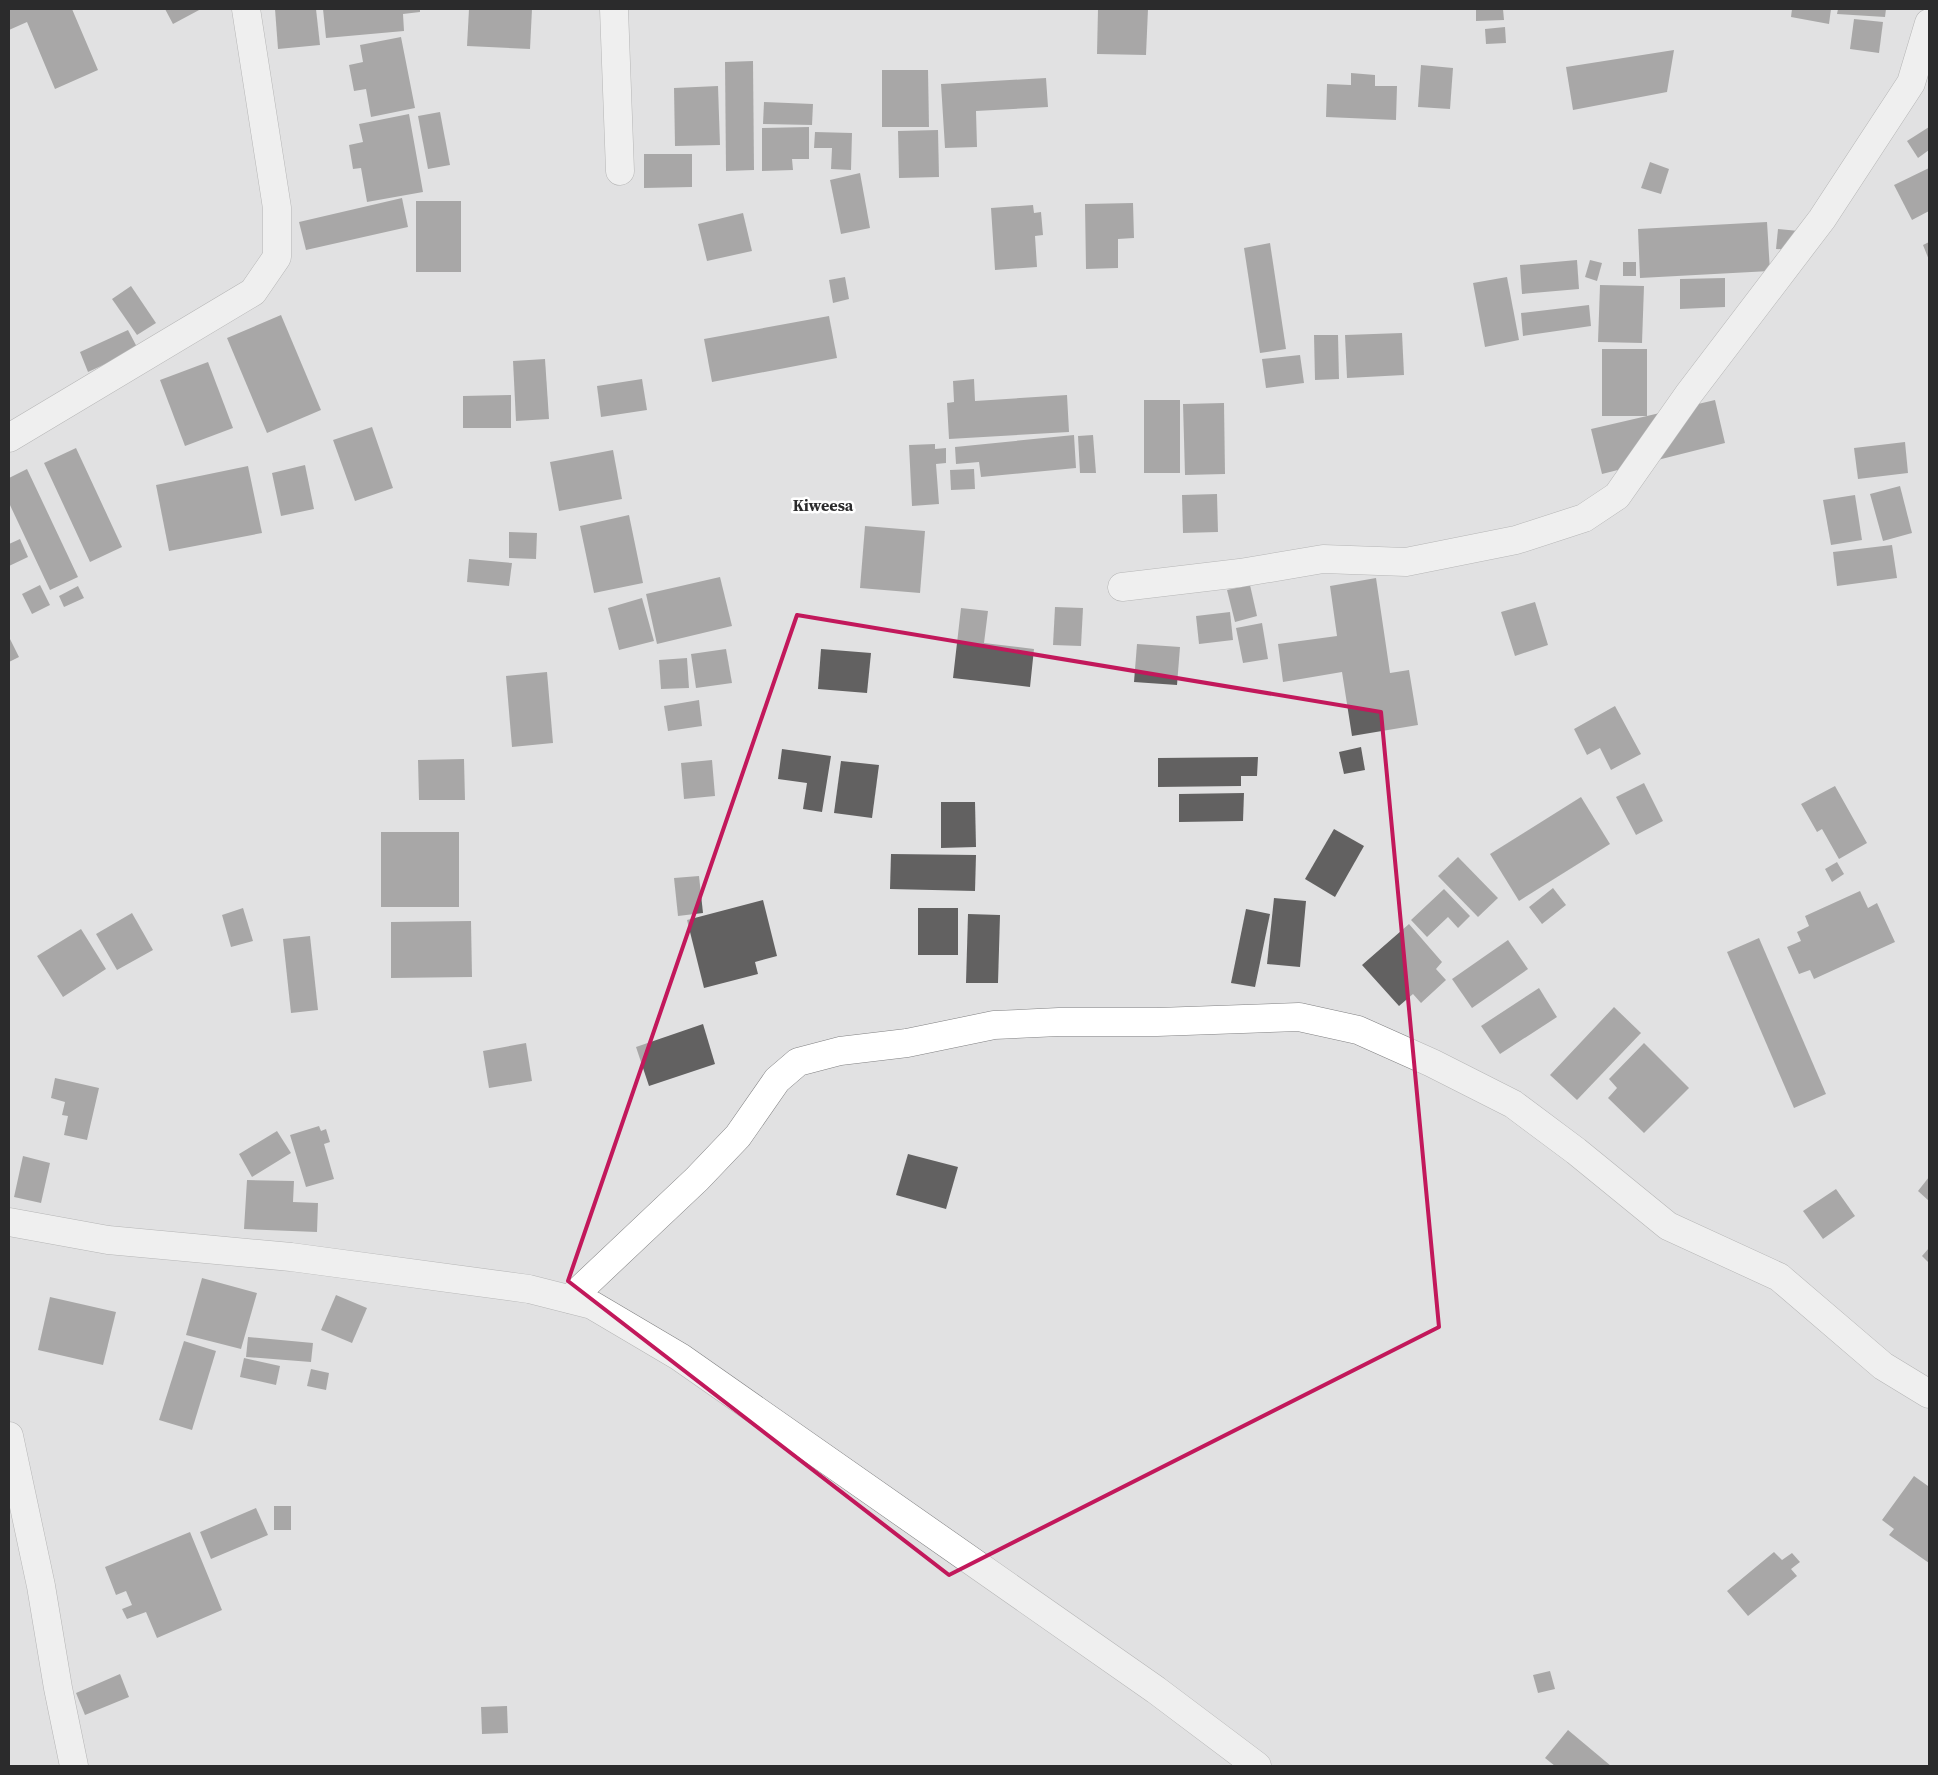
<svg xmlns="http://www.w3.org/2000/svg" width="1938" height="1775" font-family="'Source Serif 4',serif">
<rect width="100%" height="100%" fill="#e1e1e2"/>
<g fill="#626161">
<polygon points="9,9 72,9 98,70 55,89 27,22 9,30"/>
<polygon points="165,9 201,9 173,24"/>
<polygon points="275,9 316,9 320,45 278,49"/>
<polygon points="323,9 420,9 420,12 403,14 404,31 326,38"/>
<polygon points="469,9 532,9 530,49 467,46"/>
<polygon points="1098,9 1148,9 1146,55 1097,54"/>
<polygon points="1476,9 1503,9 1504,20 1476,21"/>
<polygon points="1792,9 1831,9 1829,24 1791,17"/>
<polygon points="1838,9 1886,9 1885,17 1837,14"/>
<polygon points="1854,19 1883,22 1879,53 1850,49"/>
<polygon points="1505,27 1506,43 1486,44 1485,29"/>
<polygon points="401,37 415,108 371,117 366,89 354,91 349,65 363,62 360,45"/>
<polygon points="1674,50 1667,92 1573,110 1566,67"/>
<polygon points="753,61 754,170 726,171 725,62"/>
<polygon points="1421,65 1453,68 1450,109 1418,107"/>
<polygon points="882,70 928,70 929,127 882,127"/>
<polygon points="1351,73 1375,75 1375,86 1397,86 1396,120 1326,117 1327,84 1351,85"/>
<polygon points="1046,78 1048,107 976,111 977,147 945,148 941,84"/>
<polygon points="718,86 720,145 675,146 674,88"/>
<polygon points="764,102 813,104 812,125 763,124"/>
<polygon points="440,112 450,165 428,169 418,116"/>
<polygon points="409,114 423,192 367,202 361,168 353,169 349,145 363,142 359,124"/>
<polygon points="809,127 809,159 792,159 793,170 762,171 762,128"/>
<polygon points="1929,127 1929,150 1918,158 1907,141"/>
<polygon points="938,130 939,177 899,178 898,131"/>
<polygon points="815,132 852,133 851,170 831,169 832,148 814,148"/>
<polygon points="644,154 692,154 692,187 644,188"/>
<polygon points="1650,162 1669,169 1661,194 1641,188"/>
<polygon points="1929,168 1929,211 1912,220 1894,185"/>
<polygon points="860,173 870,228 841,234 830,180"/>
<polygon points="402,198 408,227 306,250 299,222"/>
<rect x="416" y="201" width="45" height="71"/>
<polygon points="1133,203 1134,238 1118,239 1118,268 1086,269 1085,204"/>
<polygon points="1033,205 1034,213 1041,212 1043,235 1035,236 1037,267 995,270 991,208"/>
<polygon points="743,213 752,251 707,261 698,224"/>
<polygon points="1767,222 1770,271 1640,278 1638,229"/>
<polygon points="1778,229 1799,231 1797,250 1776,249"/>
<polygon points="1929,242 1929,260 1923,245"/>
<polygon points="1270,243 1286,349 1260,353 1244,248"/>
<polygon points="1577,260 1579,289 1522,294 1520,265"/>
<polygon points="1590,260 1602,263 1597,281 1585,277"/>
<rect x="1623" y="262" width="13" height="14"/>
<polygon points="845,277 849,299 833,303 829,280"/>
<polygon points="1507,277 1519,340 1485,347 1473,283"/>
<polygon points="1725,278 1725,307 1680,309 1680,279"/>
<polygon points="1600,285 1644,286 1642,343 1598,342"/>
<polygon points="131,286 156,323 137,335 112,299"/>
<polygon points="1589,305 1591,326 1523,336 1521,313"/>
<polygon points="281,315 321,410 267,433 227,338"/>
<polygon points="829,316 837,358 712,382 704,339"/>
<polygon points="128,330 138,349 88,372 80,352"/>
<polygon points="1402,333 1404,375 1347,378 1345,335"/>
<polygon points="1314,335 1338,335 1339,379 1315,380"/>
<polygon points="1602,349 1647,349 1647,416 1715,400 1725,443 1602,474 1591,429 1647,416 1602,416"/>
<polygon points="1300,355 1304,383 1266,388 1262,359"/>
<polygon points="545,359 549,419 516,421 513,361"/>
<polygon points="208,362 233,428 185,446 160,380"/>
<polygon points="642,379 647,410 601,417 597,386"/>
<polygon points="974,379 975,401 1067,395 1069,432 949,439 947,403 954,402 953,381"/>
<polygon points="511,395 511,428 463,428 463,396"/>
<rect x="1144" y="400" width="36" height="73"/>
<polygon points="1224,403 1225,474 1185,475 1183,404"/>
<polygon points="372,427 393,488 355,501 333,440"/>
<polygon points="1074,435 1076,468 981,477 979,462 956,464 955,447"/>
<polygon points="1093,435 1096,473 1080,473 1078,436"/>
<polygon points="1905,442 1908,473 1858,479 1854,448"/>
<polygon points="935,444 935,449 946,448 946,463 936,464 939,504 912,506 909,445"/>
<polygon points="76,448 122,547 90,562 44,463"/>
<polygon points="613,450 622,499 559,511 550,462"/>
<polygon points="305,465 314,509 281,516 272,473"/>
<polygon points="248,466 262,533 169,551 156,485"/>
<polygon points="27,469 78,577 50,590 9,503 9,478"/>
<polygon points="974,469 975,489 951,490 950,470"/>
<polygon points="1900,486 1912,533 1883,541 1870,494"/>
<polygon points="1217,494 1218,532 1183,533 1182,495"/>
<polygon points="1855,495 1862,540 1831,545 1823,500"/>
<polygon points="629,515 643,583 594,593 580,526"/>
<polygon points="865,526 925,531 920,593 860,588"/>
<polygon points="509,532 537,533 536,559 509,558"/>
<polygon points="20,539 28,557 9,566 9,544"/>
<polygon points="1892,545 1897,578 1837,586 1833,552"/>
<polygon points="469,559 512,563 509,586 467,582"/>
<polygon points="720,577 732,626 657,644 646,594"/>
<polygon points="1376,578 1390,673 1409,670 1418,725 1352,736 1342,672 1283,682 1278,644 1337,636 1330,586"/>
<polygon points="40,585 50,605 32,614 22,594"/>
<polygon points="1250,585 1257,616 1235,622 1227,590"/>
<polygon points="78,586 84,598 64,607 59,596"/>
<polygon points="642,598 654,641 619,650 608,608"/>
<polygon points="1535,602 1548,645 1515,656 1501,612"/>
<polygon points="1055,607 1083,608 1081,646 1053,645"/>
<polygon points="961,608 988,611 984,643 1034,649 1030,687 953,678"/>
<polygon points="1230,612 1233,640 1199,644 1196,616"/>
<polygon points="1262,623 1268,659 1243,663 1236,628"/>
<polygon points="9,637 19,657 9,662"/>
<polygon points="1137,644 1180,647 1177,685 1134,682"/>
<polygon points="726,649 732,683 696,688 691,654"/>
<polygon points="821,649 871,653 867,693 818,689"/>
<polygon points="687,658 689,688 661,689 659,660"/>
<polygon points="547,672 553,743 512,747 506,676"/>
<polygon points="699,700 702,726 668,731 664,706"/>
<polygon points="1615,706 1641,754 1611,770 1600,748 1587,755 1574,729"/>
<polygon points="1361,747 1365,770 1344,774 1339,752"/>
<polygon points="782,749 831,756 822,812 803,809 807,783 778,779"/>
<polygon points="1258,757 1257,776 1241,776 1241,786 1158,787 1158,758"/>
<polygon points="464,759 465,800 419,800 418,760"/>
<polygon points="712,760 715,796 684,799 681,763"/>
<polygon points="841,761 879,765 872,818 834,813"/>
<polygon points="1644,783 1663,821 1636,835 1616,797"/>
<polygon points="1835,786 1867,843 1839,859 1822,829 1817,832 1801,804"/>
<polygon points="1244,793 1243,821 1179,822 1179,794"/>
<polygon points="1581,797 1610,844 1519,901 1490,854"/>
<polygon points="941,802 975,802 976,847 941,848"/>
<polygon points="1334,829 1364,846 1335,897 1305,879"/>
<rect x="381" y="832" width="78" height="75"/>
<polygon points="891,854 976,855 975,891 890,889"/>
<polygon points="1458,857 1498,898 1478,917 1438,876"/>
<polygon points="1837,862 1844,874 1832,882 1825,869"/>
<polygon points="699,876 703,913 678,916 674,878"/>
<polygon points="1553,888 1566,905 1542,924 1529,907"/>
<polygon points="1444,889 1470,916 1458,928 1448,917 1427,937 1411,920"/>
<polygon points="1860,891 1868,908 1877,903 1895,942 1814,979 1810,970 1799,974 1787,947 1801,941 1797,932 1809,926 1805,916"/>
<polygon points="1274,898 1306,901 1300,967 1267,964"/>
<polygon points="763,900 777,956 755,962 758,974 704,988 687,920"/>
<polygon points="243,908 253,941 231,947 222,915"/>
<rect x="918" y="908" width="40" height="47"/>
<polygon points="1246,909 1270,914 1255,987 1231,983"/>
<polygon points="132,913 153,950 117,970 96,934"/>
<polygon points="968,914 1000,915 998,983 966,983"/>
<polygon points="471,921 472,977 391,978 391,922"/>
<polygon points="1409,924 1442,962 1436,969 1446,980 1421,1003 1413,994 1399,1006 1362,965"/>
<polygon points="81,929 106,969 63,997 37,956"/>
<polygon points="310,936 318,1010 291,1013 283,939"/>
<polygon points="1759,938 1826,1094 1794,1108 1727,952"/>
<polygon points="1508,940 1528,969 1472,1008 1452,979"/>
<polygon points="1539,988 1557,1017 1500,1054 1481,1026"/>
<polygon points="1614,1007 1641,1033 1577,1100 1550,1075"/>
<polygon points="703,1024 715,1064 649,1086 636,1047"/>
<polygon points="526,1043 532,1081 489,1088 483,1051"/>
<polygon points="1644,1043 1689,1088 1644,1133 1608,1098 1617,1088 1609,1079"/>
<polygon points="55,1078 99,1088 87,1140 64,1135 68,1116 62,1115 65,1102 51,1098"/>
<polygon points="319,1126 321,1131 326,1129 330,1142 324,1144 334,1179 306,1187 290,1135"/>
<polygon points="277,1131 291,1153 252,1177 239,1154"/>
<polygon points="908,1154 958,1167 946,1209 896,1195"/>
<polygon points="23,1156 50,1163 41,1203 14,1197"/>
<polygon points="1929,1177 1929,1201 1918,1191"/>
<polygon points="247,1180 294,1181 293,1202 318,1203 317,1232 244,1229"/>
<polygon points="1836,1189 1855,1216 1823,1239 1803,1211"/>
<polygon points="1929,1248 1929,1263 1922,1256"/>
<polygon points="202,1278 257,1293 241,1349 186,1335"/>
<polygon points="336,1295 367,1308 352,1343 321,1330"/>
<polygon points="50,1297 116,1312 103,1365 38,1350"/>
<polygon points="248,1337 313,1343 311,1362 246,1357"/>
<polygon points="184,1341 216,1351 192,1430 159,1420"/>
<polygon points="244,1358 280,1366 276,1385 240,1377"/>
<polygon points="311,1369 329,1373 326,1390 307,1386"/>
<polygon points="1914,1476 1928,1486 1929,1484 1929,1563 1889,1535 1894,1529 1882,1520"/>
<rect x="274" y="1506" width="17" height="24"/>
<polygon points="256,1508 268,1535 211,1559 200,1532"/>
<polygon points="190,1532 222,1610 157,1638 146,1612 127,1619 122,1609 132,1605 126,1591 116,1595 105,1567"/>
<polygon points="1774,1552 1782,1560 1792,1553 1800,1562 1791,1569 1797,1576 1748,1616 1727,1591"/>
<polygon points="1550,1671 1555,1689 1538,1693 1533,1675"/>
<polygon points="120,1674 129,1697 85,1715 76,1693"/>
<polygon points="507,1706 508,1733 482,1734 481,1707"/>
<polygon points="1568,1730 1611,1766 1555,1766 1545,1758"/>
</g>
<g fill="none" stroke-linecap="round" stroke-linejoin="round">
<g stroke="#808082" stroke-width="29">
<g id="minor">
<polyline points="614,9 620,171"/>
<polyline points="9,438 253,292 277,257 277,208 246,9"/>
<polyline points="1122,587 1240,573 1323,559 1406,562 1516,540 1584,518 1617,496 1688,395 1822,219 1911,83 1929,23"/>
<polyline points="9,1222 108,1240 291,1257 529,1289 592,1305 680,1357 1156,1690 1257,1766"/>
<polyline points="570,1299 697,1179 738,1136 777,1080 798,1062 840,1051 907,1043 994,1025 1059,1022 1157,1022 1299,1017 1358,1030 1432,1063 1513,1104 1576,1151 1668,1226 1779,1277 1883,1366 1929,1394"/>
<polyline points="9,1436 41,1586 58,1688 74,1766"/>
</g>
</g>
<use href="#minor" stroke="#fff" stroke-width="28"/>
</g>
<path d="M0 0H1938V1775H0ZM797 615 1381 712 1439 1327 949 1575 568 1281Z" fill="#e1e1e2" fill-opacity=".55" fill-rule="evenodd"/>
<path fill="none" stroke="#c2185b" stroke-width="4" stroke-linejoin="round" d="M797 615 1381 712 1439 1327 949 1575 568 1281Z"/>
<g text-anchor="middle" stroke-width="5" stroke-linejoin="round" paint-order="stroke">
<g font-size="16" font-weight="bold" fill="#2b2b2c" stroke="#fff">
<text x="823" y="511">Kiweesa</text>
</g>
</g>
<rect width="1938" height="1775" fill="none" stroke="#2b2b2c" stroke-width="20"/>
</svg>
